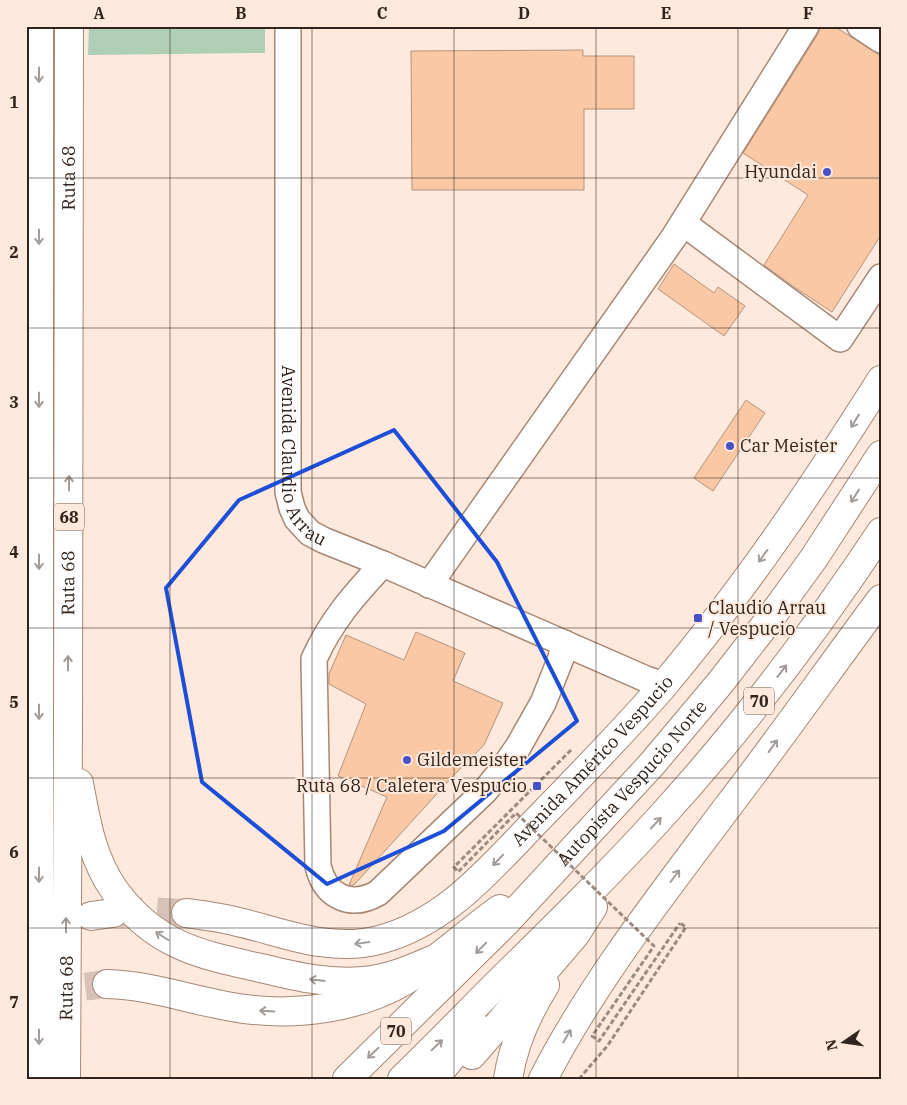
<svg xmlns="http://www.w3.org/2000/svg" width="907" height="1105" font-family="'IBM Plex Serif',serif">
<rect width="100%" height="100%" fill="#ffe9dc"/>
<polygon fill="#aecfb4" points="89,26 265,26 265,53 88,55"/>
<g fill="#fbc8a6" stroke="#b4947f">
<polygon points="820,26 834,26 881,56 881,235 832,312 794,287 764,265 808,195 743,153 818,34"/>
<polygon points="583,50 583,56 634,56 634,109 584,109 584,190 412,190 411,51"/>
<polygon points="674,264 714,293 718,287 745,306 724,336 658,289"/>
<polygon points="746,400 765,413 713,491 694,478"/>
<polygon points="416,632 465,653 453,681 503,703 484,745 454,775 354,885 349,885 387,797 338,776 366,704 329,684 329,674 346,635 404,660"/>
</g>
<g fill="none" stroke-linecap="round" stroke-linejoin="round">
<polyline stroke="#d6c2b6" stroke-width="28" stroke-dasharray="28 14" stroke-linecap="butt" points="115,913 150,911 186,913"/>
<polyline stroke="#d6c2b6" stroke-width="28" stroke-dasharray="28 14" stroke-linecap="butt" points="44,994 65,989 107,984"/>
<g stroke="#a78772" stroke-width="28">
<g id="minor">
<path id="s1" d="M288 26V492L292 508 297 519 310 533 323 540 383 564 646 679 664 685"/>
<polyline points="860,26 881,40"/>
<polyline points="683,223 840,339 881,277"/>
<path d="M383 564C354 595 331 621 314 659L318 866C325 896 350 909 378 893L485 791 502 770 518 747 543 703 561 658 564 643"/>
<polyline points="429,585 674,237 806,26"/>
</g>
</g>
<g stroke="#a78772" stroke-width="30">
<g id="major">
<path id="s2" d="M186 913C202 915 218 917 234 921 283 932 328 953 379 940 448 922 493 865 541 816 583 773 624 731 663 686 744 590 814 486 881 380"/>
<polyline points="91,916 113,913"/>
<path d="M543 1079C593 982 661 896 726 809 779 740 829 669 881 599"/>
</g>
</g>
<g stroke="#a78772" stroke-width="30">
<g id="highway">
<path d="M79 783C86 821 92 859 115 891 156 947 202 955 265 969 298 977 329 984 363 981 388 979 409 970 432 960"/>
<path d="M107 984C154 985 198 1003 245 1009 298 1016 360 1008 406 980 438 960 469 931 500 909"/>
<polyline points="472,1055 575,935 593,907"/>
<polyline points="39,1079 39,26"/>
<path id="s3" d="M66 1079 68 730 69 26"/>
<path id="s4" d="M347 1079 506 922 652 764 720 683 769 620 814 558 881 455"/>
<path d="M402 1079C435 1047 466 1015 498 983 553 929 608 875 659 819 741 729 814 633 881 532"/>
<polyline points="434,1079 476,1027"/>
<path d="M508 1079C513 1045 527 1014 545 985"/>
</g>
</g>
<polyline stroke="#9d8b80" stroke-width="3" stroke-dasharray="5 2.5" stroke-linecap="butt" points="579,1079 608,1045 686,927 680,923"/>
<use href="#minor" stroke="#fff" stroke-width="25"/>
<use href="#major" stroke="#fff" stroke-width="28"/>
<use href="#highway" stroke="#fff" stroke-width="28"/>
<polyline stroke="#9d8b80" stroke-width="3" stroke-dasharray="5 2.5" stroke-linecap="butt" points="571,750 454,867 458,872 516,813 654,946 592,1036 599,1041 680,923"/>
</g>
<defs><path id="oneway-shaft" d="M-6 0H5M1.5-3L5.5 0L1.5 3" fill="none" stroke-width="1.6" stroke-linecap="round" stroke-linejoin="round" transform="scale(1.25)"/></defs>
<g stroke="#a29c99">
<use href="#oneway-shaft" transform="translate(39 75) rotate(90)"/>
<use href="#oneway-shaft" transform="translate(39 237) rotate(90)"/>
<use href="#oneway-shaft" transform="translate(39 400) rotate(90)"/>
<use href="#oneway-shaft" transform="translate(855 421) rotate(122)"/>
<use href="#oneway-shaft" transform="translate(69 483) rotate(-90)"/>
<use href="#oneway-shaft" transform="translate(855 496) rotate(122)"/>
<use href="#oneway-shaft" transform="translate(763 556) rotate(126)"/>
<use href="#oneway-shaft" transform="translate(39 562) rotate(90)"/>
<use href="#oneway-shaft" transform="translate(68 663) rotate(-90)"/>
<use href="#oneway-shaft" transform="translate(782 671) rotate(-52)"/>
<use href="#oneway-shaft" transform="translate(39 712) rotate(90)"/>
<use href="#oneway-shaft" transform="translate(773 746) rotate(-54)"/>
<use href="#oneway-shaft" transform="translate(656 823) rotate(-47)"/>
<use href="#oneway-shaft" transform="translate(498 860) rotate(134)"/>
<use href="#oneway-shaft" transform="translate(39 875) rotate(90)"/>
<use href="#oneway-shaft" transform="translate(675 876) rotate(-53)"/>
<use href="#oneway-shaft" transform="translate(66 925) rotate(-90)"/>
<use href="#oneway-shaft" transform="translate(162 936) rotate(-148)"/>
<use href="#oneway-shaft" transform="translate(362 943) rotate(172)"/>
<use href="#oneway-shaft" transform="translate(481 948) rotate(134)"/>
<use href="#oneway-shaft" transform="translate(317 980) rotate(-173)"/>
<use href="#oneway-shaft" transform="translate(267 1011) rotate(-177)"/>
<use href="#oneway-shaft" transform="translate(567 1036) rotate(-60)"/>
<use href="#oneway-shaft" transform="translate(39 1037) rotate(90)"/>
<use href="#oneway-shaft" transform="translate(437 1045) rotate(-44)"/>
<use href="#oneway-shaft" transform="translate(373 1053) rotate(136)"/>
</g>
<path fill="none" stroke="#1d4ed8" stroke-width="4" stroke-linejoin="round" d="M394 430 497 562 577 721 444 831 327 884 202 782 166 588 239 500Z"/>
<path fill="none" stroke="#31241c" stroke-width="1" stroke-opacity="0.55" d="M170 26V1079M312 26V1079M454 26V1079M596 26V1079M738 26V1079M26 178H881M26 328H881M26 478H881M26 628H881M26 778H881M26 928H881"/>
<g fill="#4752c7" stroke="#ffe9dc" stroke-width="2">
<circle cx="827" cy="172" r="5"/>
<circle cx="730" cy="446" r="5"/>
<rect x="693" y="613" width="10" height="10" rx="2.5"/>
<circle cx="407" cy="760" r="5"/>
<rect x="532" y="781" width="10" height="10" rx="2.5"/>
</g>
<g text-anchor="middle" stroke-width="4" stroke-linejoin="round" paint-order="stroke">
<g fill="#ffe9dc" stroke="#6f5f56" stroke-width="1">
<rect x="54" y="503.5" width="30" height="27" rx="4"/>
<rect x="744" y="687.5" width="30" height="27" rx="4"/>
<rect x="381" y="1017.5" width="30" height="27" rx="4"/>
</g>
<g font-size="16" font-weight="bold" fill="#31241c">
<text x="69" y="523">68</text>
<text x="759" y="707">70</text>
<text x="396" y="1037">70</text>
</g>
<g font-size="18" fill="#31241c" stroke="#ffe9dc" text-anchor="start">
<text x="817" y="178" text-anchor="end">Hyundai</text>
<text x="740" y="452">Car Meister</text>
<text x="708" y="614">Claudio Arrau<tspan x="708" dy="21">/ Vespucio</tspan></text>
<text x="417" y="766">Gildemeister</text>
<text x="527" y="792" text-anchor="end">Ruta 68 / Caletera Vespucio</text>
</g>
<g font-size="18" fill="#31241c" stroke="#ffe9dc">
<text dy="6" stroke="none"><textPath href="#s3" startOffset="901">Ruta 68</textPath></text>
<text dy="6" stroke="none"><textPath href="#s1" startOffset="435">Avenida Claudio Arrau</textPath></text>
<text dy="6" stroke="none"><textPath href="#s3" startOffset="496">Ruta 68</textPath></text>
<text dy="6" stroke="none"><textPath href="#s2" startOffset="479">Avenida Américo Vespucio</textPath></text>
<text dy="6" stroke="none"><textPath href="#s4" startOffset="411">Autopista Vespucio Norte</textPath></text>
<text dy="6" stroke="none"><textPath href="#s3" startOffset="91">Ruta 68</textPath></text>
</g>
</g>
<rect width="907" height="1105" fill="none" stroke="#ffe9dc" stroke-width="55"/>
<g transform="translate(844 1042) rotate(257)" stroke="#ffe9dc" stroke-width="4" paint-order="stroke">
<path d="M0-4L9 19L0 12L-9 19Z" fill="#31241c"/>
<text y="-8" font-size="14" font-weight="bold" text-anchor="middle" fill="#31241c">N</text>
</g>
<rect x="28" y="28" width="852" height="1050" fill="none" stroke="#31241c" stroke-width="2"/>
<g font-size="16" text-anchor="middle" font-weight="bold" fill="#31241c">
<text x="99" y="19">A</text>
<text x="241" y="19">B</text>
<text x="382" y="19">C</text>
<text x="524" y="19">D</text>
<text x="666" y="19">E</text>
<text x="808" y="19">F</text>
<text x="14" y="108">1</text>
<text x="14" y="258">2</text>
<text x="14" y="408">3</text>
<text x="14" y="558">4</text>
<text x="14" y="708">5</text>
<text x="14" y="858">6</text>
<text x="14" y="1008">7</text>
</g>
</svg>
